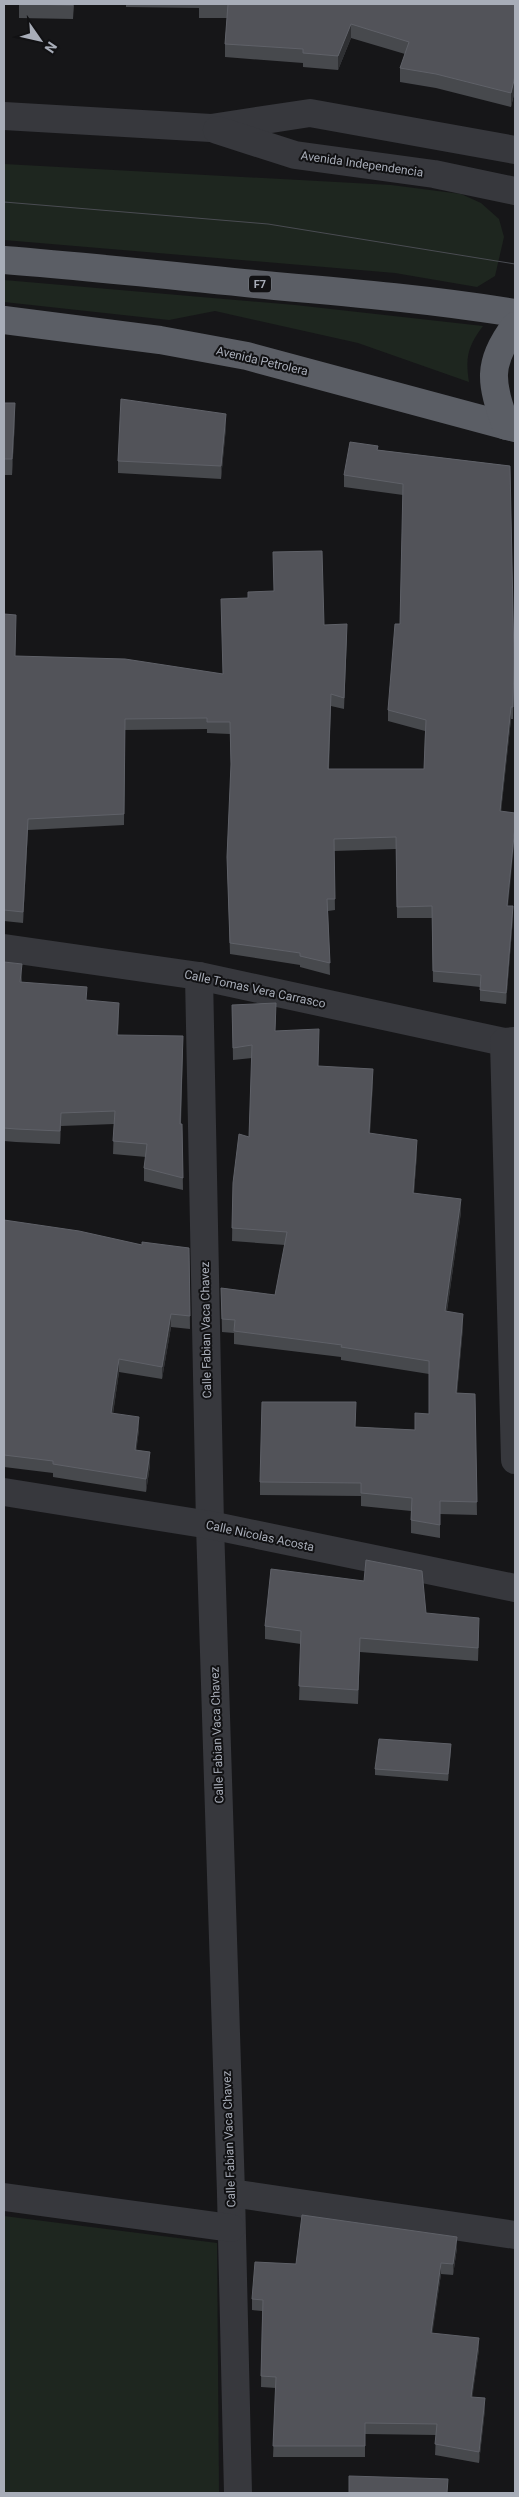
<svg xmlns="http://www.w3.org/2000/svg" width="519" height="2497" font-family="Roboto,sans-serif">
<rect width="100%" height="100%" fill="#161618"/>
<g fill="#1e261f">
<polygon points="4,164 391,185 461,194 481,203 499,219 504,237 495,276 477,287 395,273 4,240"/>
<path d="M4 280 295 305 483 326C468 346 465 357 469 382L358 343 215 311 169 320 4 302Z"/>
<polygon points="4,2216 217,2243 219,2493 4,2493"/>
</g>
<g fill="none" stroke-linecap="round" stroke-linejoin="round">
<g stroke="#37383d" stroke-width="28">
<polyline points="4,948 199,976 504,1042"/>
<polyline points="199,976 210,1525 231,2193 238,2493"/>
<polyline points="515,1041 504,1042 515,1460"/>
<polyline points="4,1492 210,1525 515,1588"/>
<polyline points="231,2193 515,2235"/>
<polyline points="4,2197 231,2228"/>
</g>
<g stroke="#37383d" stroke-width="28">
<polyline points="4,116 211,128 310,113 515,150"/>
<polyline points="217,130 295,155 434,174 515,191"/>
</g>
<g stroke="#5b5e65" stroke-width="28">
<path d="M4 260C94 267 184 277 275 286 355 293 435 300 515 313"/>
<polyline points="4,320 160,340 247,356 515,428"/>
<path d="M506 426C491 383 486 364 515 326"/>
</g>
<polyline stroke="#4a4c52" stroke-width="1" points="4,202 268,224 515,264"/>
</g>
<g fill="#47494d">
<polygon points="19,4 74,4 73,19 19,18"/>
<polygon points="126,4 515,4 515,90 511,107 436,88 400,82 400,68 405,54 351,38 338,70 303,67 303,63 225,57 225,44 227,18 199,18 199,8 126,7"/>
<polygon points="4,403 15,420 12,475 4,475"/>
<polygon points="226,427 221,479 118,473 118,461"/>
<polygon points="378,450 510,466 514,672 513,719 511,719 501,811 508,906 513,918 506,1004 480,1001 480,987 433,982 432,918 397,918 396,849 334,851 335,910 328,911 330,975 300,967 300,965 230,954 227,857 231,769 230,734 207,733 207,729 125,730 124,825 28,830 23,923 4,921 4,614 15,656 223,674 324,625 347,636 344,709 331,706 329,769 424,769 425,731 388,721 388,710 400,624 403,495 344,487 344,475"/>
<polygon points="4,962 22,976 22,982 87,1000 119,1016 118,1035 183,1049 181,1124 182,1124 183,1190 144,1181 144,1168 146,1157 113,1154 114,1124 61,1126 60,1144 16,1142 4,1141"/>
<polygon points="232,1005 276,1016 275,1031 318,1066 373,1082 370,1133 417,1153 414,1193 461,1212 447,1311 463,1327 457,1393 475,1394 477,1515 440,1514 440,1538 411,1533 411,1511 361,1506 361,1496 260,1495 260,1482 356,1415 355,1427 415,1430 429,1414 429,1374 341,1360 341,1357 234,1344 234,1333 222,1332 221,1288 275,1295 285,1245 232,1241 233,1183 249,1137 252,1058 233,1060"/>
<polygon points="4,1220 142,1245 189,1248 190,1329 171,1327 162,1379 119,1372 113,1414 139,1430 136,1450 150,1465 146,1492 53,1477 53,1473 4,1467"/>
<polygon points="426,1613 479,1632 478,1661 360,1652 358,1704 299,1700 301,1644 265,1639 265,1626"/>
<polygon points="451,1750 448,1781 375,1775 375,1769"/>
<polygon points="457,2248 453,2275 441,2274 432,2333 479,2349 472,2397 485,2409 479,2463 435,2455 436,2435 365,2434 365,2457 273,2457 276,2388 261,2387 262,2311 252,2310 252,2299 296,2264"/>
</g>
<g fill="#2f3033">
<polygon points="351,24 351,38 338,70 338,56"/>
<polygon points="515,76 515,90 511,107 511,93"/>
<polygon points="15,403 15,420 12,475 12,459"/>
<polygon points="226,414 226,427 221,479 221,466"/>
<polygon points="511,707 511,719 500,823 500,811"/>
<polygon points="28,819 28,830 23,923 23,912"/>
<polygon points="515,826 515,837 507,917 507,906"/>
<polygon points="513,906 513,918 506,1004 506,993"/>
<polygon points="22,964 22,976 20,995 20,982"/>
<polygon points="119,1003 119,1016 117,1048 117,1035"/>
<polygon points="373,1069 373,1082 369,1146 369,1133"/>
<polygon points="61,1113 61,1126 60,1144 60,1131"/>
<polygon points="417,1140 417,1153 413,1206 413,1193"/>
<polygon points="461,1199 461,1212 445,1324 445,1311"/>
<polygon points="171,1314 171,1327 162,1379 162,1367"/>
<polygon points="463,1314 463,1327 456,1406 456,1393"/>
<polygon points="119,1359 119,1372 111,1426 111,1413"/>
<polygon points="139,1417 139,1430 135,1463 135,1450"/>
<polygon points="150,1452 150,1465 146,1492 146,1479"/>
<polygon points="451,1744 451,1750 448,1781 448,1774"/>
<polygon points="457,2237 457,2248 453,2275 453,2264"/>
<polygon points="441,2263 441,2274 431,2344 431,2333"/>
<polygon points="479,2338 479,2349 471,2408 471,2397"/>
<polygon points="485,2398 485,2409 479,2463 479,2452"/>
</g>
<g fill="#525359" stroke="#5f6168">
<polygon points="19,4 73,4 73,5"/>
<polygon points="228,4 515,4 515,76 511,93 436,74 400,68 409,42 351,24 338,56 303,53 303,49 225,44"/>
<polygon points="121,399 226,414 221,466 118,461"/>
<polygon points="4,403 15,403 12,459 4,459"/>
<polygon points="350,442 378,446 377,450 510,466 514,660 513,707 511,707 500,811 515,813 515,826 507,906 513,906 506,993 480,990 481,975 433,971 432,906 397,907 396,837 334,839 335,899 327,899 330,963 300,956 300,953 230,943 227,857 231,764 230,722 207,722 207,718 125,719 124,814 28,819 23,912 4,910 4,614 16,615 15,656 125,659 223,674 221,599 248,598 248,592 274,591 273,552 322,551 324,625 347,624 344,698 331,694 328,769 424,769 426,720 388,710 395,624 400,624 403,484 344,475"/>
<polygon points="4,962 22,964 20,982 87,987 86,1000 119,1003 117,1035 183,1036 180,1124 182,1124 183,1178 144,1168 147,1144 113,1141 115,1111 61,1113 60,1131 16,1129 4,1128"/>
<polygon points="276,1003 275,1031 319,1029 318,1066 373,1069 369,1133 417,1140 413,1193 461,1199 445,1311 463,1314 456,1393 475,1394 477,1502 440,1501 440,1525 411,1520 412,1498 361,1493 361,1483 260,1482 262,1402 356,1402 355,1427 415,1430 415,1413 429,1414 429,1361 341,1347 342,1345 234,1331 235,1320 222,1319 221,1288 275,1295 287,1232 232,1228 233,1183 239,1134 249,1137 252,1045 233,1048 232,1005"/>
<polygon points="4,1220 79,1231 142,1245 142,1242 189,1248 190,1316 171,1314 162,1367 119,1359 111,1413 139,1417 135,1450 150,1452 146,1479 53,1464 53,1461 4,1455"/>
<polygon points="366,1560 422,1571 426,1613 479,1618 478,1648 360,1638 358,1690 299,1686 301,1631 265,1626 271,1569 364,1581"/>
<polygon points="379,1739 451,1744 448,1774 375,1769"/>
<polygon points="302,2215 457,2237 453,2264 441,2263 431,2333 479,2338 471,2397 485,2398 479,2452 435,2444 437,2424 365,2423 365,2446 273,2446 276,2377 261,2376 263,2300 252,2299 255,2262 296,2264"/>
<polygon points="349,2476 448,2479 447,2493 349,2493"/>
</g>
<g text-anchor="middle" stroke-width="4" stroke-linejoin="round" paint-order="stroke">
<rect fill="#111113" stroke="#7b7e86" stroke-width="1" x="249" y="275.5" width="22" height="17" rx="4"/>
<g font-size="11" font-weight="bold" fill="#a8adb8">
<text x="260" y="288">F7</text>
</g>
<g font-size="12" fill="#a8adb8" stroke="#111113">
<text transform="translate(362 164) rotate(8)" y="4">Avenida Independencia</text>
<text transform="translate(262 361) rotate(13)" y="4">Avenida Petrolera</text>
<text transform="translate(255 989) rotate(12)" y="4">Calle Tomas Vera Carrasco</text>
<text transform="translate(206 1330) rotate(-91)" y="4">Calle Fabian Vaca Chavez</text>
<text transform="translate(260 1536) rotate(12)" y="4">Calle Nicolas Acosta</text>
<text transform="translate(217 1735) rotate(-92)" y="4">Calle Fabian Vaca Chavez</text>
<text transform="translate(229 2139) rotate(-92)" y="4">Calle Fabian Vaca Chavez</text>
</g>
</g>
<rect width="519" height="2497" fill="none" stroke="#a8adb8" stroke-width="10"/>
<g transform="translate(40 40) rotate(124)" stroke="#111113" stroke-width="4" paint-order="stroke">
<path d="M0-4L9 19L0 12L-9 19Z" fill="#a8adb8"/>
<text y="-8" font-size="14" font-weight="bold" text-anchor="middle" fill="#a8adb8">N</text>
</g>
</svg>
